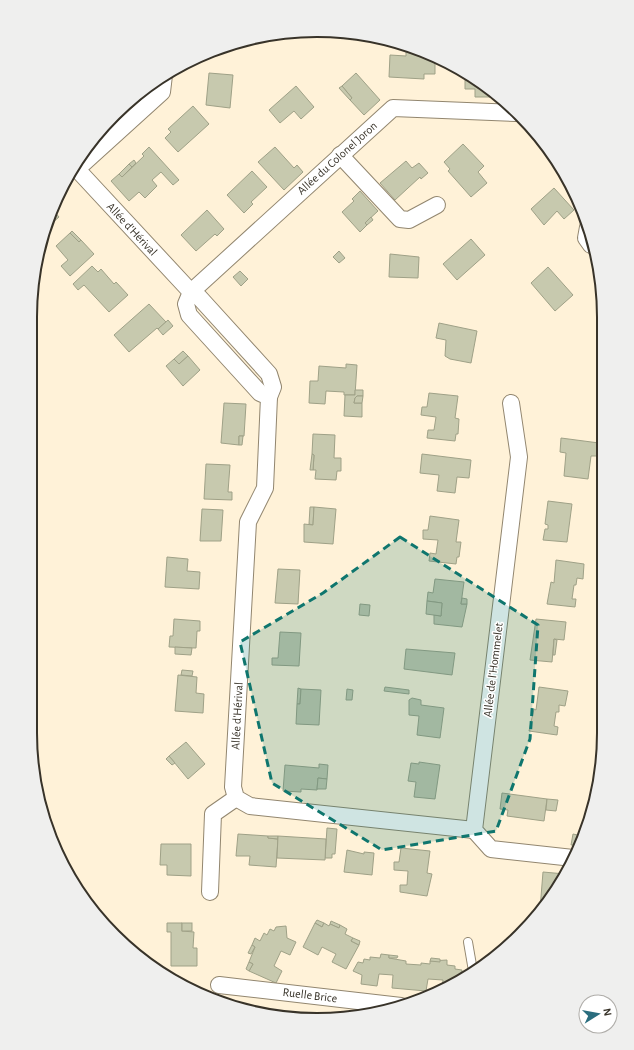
<svg xmlns="http://www.w3.org/2000/svg" width="634" height="1050" font-family="'Alegreya Sans',sans-serif">
<rect width="100%" height="100%" fill="#fff2d8"/>
<g fill="#c7c9ae" stroke="#9fa187">
<polygon points="406,46 435,56 435,74 424,74 424,79 389,77 390,55 406,56"/>
<polygon points="221,48 221,52 208,51"/>
<polygon points="465,72 483,84 483,88 488,89 493,93 492,97 475,97 475,89 465,89"/>
<polygon points="209,73 233,75 230,108 206,105"/>
<polygon points="356,73 380,100 364,115 350,100 352,98 342,86"/>
<polygon points="296,86 314,107 301,119 294,111 280,123 269,110"/>
<polygon points="342,86 352,98 350,100 339,88"/>
<polygon points="193,106 209,124 178,152 165,138 171,132 168,129"/>
<polygon points="463,144 484,166 478,172 487,183 471,197 448,171 450,169 444,162"/>
<polygon points="149,147 179,180 173,185 161,172 152,180 157,186 145,198 139,192 129,201 111,181 119,174 122,177 144,156 142,154"/>
<polygon points="275,147 294,168 297,165 303,172 284,190 258,162"/>
<polygon points="134,160 136,163 132,167 129,164"/>
<polygon points="406,161 412,168 419,163 428,173 421,179 420,177 395,200 380,183"/>
<polygon points="129,164 132,167 122,177 119,174"/>
<polygon points="252,171 267,187 251,202 253,204 244,213 227,195"/>
<polygon points="569,181 574,193 565,184"/>
<polygon points="554,188 574,210 564,219 557,211 544,225 531,209"/>
<polygon points="360,191 378,211 365,223 367,225 360,232 342,212 354,201 352,199"/>
<polygon points="53,210 59,217 44,230 45,225"/>
<polygon points="207,210 224,229 217,236 215,234 196,251 181,235"/>
<polygon points="371,217 373,220 367,225 365,223"/>
<polygon points="72,231 81,240 79,242 70,233"/>
<polygon points="70,233 79,242 81,240 94,254 70,276 61,266 68,260 56,246"/>
<polygon points="471,239 485,255 457,280 443,264"/>
<polygon points="339,251 345,258 339,263 333,257"/>
<polygon points="390,254 419,257 418,278 389,277"/>
<polygon points="92,266 98,272 101,269 114,284 116,282 128,295 109,312 84,285 78,290 73,284"/>
<polygon points="548,267 573,295 555,311 531,283"/>
<polygon points="240,271 248,279 241,286 233,277"/>
<polygon points="149,304 166,322 158,329 157,328 129,352 114,335"/>
<polygon points="168,320 173,326 163,335 158,329"/>
<polygon points="439,323 477,331 471,363 450,359 445,356 446,340 436,338"/>
<polygon points="183,351 188,356 179,364 174,359"/>
<polygon points="188,356 200,370 183,386 166,366 174,359 179,364"/>
<polygon points="346,364 357,365 355,395 344,395 344,392 326,391 325,404 309,403 310,381 318,381 319,366 346,368"/>
<polygon points="355,390 363,390 363,396 357,396 355,398 354,403 362,403 362,417 344,416 345,395 355,395"/>
<polygon points="429,393 458,396 455,418 459,419 458,434 456,434 455,441 427,438 428,430 434,430 436,417 421,415 422,407 427,407"/>
<polygon points="357,396 363,396 362,403 354,403 355,398"/>
<polygon points="224,403 246,404 244,436 239,436 239,445 221,443"/>
<polygon points="313,434 335,435 334,458 341,458 341,471 337,471 336,480 315,479 316,470 313,470 314,455 312,454"/>
<polygon points="239,436 243,436 242,445 239,445"/>
<polygon points="561,438 599,443 598,456 591,456 588,479 564,476 566,453 560,452"/>
<polygon points="312,454 314,455 313,470 310,470"/>
<polygon points="422,454 471,460 469,478 457,477 455,493 437,491 439,475 420,473"/>
<polygon points="206,464 230,465 228,492 232,492 232,500 204,499"/>
<polygon points="600,495 603,496 603,514 598,514"/>
<polygon points="548,501 572,504 567,542 543,540 545,529 548,529 548,525 545,524"/>
<polygon points="310,507 314,507 313,525 309,524"/>
<polygon points="314,507 336,509 333,544 304,542 304,524 313,525"/>
<polygon points="202,509 223,510 221,541 200,541"/>
<polygon points="430,516 459,520 456,542 461,542 459,557 457,557 456,564 429,561 430,553 436,554 438,540 423,539 423,530 428,530"/>
<polygon points="167,557 188,559 187,571 200,572 199,589 165,587"/>
<polygon points="556,560 584,564 583,579 577,578 576,585 574,585 572,599 576,599 575,607 547,604 551,582 554,583"/>
<polygon points="278,569 300,570 298,604 275,603"/>
<polygon points="435,579 464,582 461,604 467,604 462,627 434,624 434,615 441,616 442,603 427,601 428,592 433,593"/>
<polygon points="462,598 467,599 467,604 461,604"/>
<polygon points="427,601 442,603 441,616 426,614"/>
<polygon points="360,604 370,605 369,616 359,615"/>
<polygon points="174,619 200,621 200,631 197,631 196,648 169,647 170,636 173,636"/>
<polygon points="536,619 566,622 564,640 554,639 552,662 530,660"/>
<polygon points="280,632 301,633 299,666 272,665 272,658 278,658"/>
<polygon points="554,639 557,640 555,655 553,655"/>
<polygon points="175,647 192,648 191,655 175,654"/>
<polygon points="406,649 455,653 452,675 404,669"/>
<polygon points="182,670 193,671 192,676 181,675"/>
<polygon points="178,675 197,677 196,693 204,694 203,713 175,711"/>
<polygon points="385,687 409,690 409,694 384,691"/>
<polygon points="539,687 568,691 565,706 559,705 559,712 556,712 554,726 558,727 557,735 529,731 534,709 536,710"/>
<polygon points="298,688 301,689 300,704 297,704"/>
<polygon points="301,689 321,690 319,725 296,724 297,704 300,704"/>
<polygon points="347,689 353,690 352,700 346,700"/>
<polygon points="412,698 421,700 421,705 444,708 440,738 417,735 419,716 409,715 409,700"/>
<polygon points="186,742 205,764 188,779 169,756"/>
<polygon points="169,756 175,763 172,765 166,759"/>
<polygon points="419,762 440,765 435,799 414,797 416,782 408,781 411,763 419,764"/>
<polygon points="319,764 328,765 327,779 318,778 317,790 301,789 301,792 283,791 285,765 319,768"/>
<polygon points="318,778 327,779 326,789 317,789"/>
<polygon points="502,793 547,799 544,821 507,816 508,810 500,809"/>
<polygon points="547,799 558,800 556,811 546,810"/>
<polygon points="327,828 337,829 335,854 332,854 332,858 325,858"/>
<polygon points="238,834 268,836 268,838 278,839 276,867 249,865 250,856 236,856"/>
<polygon points="573,834 582,836 579,845 571,845"/>
<polygon points="268,836 278,836 278,839 268,838"/>
<polygon points="278,836 326,839 325,860 277,858"/>
<polygon points="161,844 191,844 191,876 167,875 167,865 160,865"/>
<polygon points="401,848 430,851 427,873 432,874 427,896 400,892 400,885 407,885 408,871 394,870 394,862 399,862"/>
<polygon points="347,850 364,854 364,852 374,853 372,875 344,872"/>
<polygon points="543,872 565,874 556,893 540,909"/>
<polygon points="317,920 324,923 322,927 315,923"/>
<polygon points="331,921 340,925 339,928 330,924"/>
<polygon points="167,923 182,923 182,931 194,932 193,948 197,948 197,966 171,966 171,932 167,932"/>
<rect x="182" y="923" width="10" height="8"/>
<polygon points="315,923 322,927 324,923 329,926 330,924 339,928 340,925 347,929 345,934 353,938 351,941 359,945 346,969 332,962 336,954 322,947 318,955 303,947"/>
<polygon points="286,926 287,938 296,942 290,955 281,951 274,966 282,971 276,983 249,971 253,964 249,962 255,947 252,945 255,938 260,941 264,933 267,935 270,929 274,931 276,927"/>
<polygon points="353,938 360,941 359,945 351,941"/>
<polygon points="252,945 255,947 251,954 248,953"/>
<polygon points="381,954 389,955 389,958 406,961 406,964 421,965 421,963 430,964 430,961 447,960 447,965 455,966 455,969 462,970 461,976 463,976 442,987 443,980 428,979 426,991 392,988 393,975 379,974 377,986 361,984 362,975 353,971 358,962 363,963 364,959 370,960 370,957 380,958"/>
<polygon points="389,955 398,956 397,958 389,958"/>
<polygon points="431,958 440,959 440,962 430,961"/>
<polygon points="249,962 253,964 249,971 246,969"/>
</g>
<g fill="none" stroke-linecap="round" stroke-linejoin="round">
<g stroke="#92866f" stroke-width="10">
<polyline id="lane" points="468,942 473,971"/>
</g>
<g stroke="#92866f" stroke-width="18">
<g id="street">
<polyline points="340,155 400,219 409,220 437,205"/>
<polyline points="74,166 191,292 186,304 189,315 260,393 269,397 265,488 248,522 233,787 236,798 250,806 474,830"/>
<polyline points="77,169 162,92 164,75"/>
<polyline points="588,227 586,238 591,245 595,246"/>
<polyline points="269,397 273,387 269,374 199,297 191,292 393,108 516,113"/>
<polyline points="511,403 519,457 474,830 491,849 573,858"/>
<polyline points="210,892 213,814 236,798"/>
<polyline points="219,985 401,1006"/>
</g>
</g>
<use href="#lane" stroke="#fff" stroke-width="8"/>
<use href="#street" stroke="#fff" stroke-width="16"/>
</g>
<path fill="#0f766e" fill-opacity="0.2" stroke="#0f766e" stroke-width="3" stroke-dasharray="8 5" stroke-linejoin="round" d="M400 537 538 625 530 739 496 831 382 850 272 783 240 642 323 593Z"/>
<g text-anchor="middle" stroke-width="3" stroke-linejoin="round" paint-order="stroke">
<g font-size="12" fill="#383329" stroke="#fff">
<text transform="translate(337 158) rotate(-42)" y="4">Allée du Colonel Joron</text>
<text transform="translate(132 229) rotate(47)" y="4">Allée d'Hérival</text>
<text transform="translate(493 670) rotate(-83)" y="4">Allée de l'Hommelet</text>
<text transform="translate(237 716) rotate(-87)" y="4">Allée d'Hérival</text>
<text transform="translate(310 995) rotate(7)" y="4">Ruelle Brice</text>
</g>
</g>
<path d="M0 0H634V1050H0ZM317 37H317A280 280 0 0 1 597 317V733A280 280 0 0 1 317 1013H317A280 280 0 0 1 37 733V317A280 280 0 0 1 317 37Z" fill="#efefee" fill-rule="evenodd"/>
<path fill="none" stroke="#383329" stroke-width="2" d="M317 37H317A280 280 0 0 1 597 317V733A280 280 0 0 1 317 1013H317A280 280 0 0 1 37 733V317A280 280 0 0 1 317 37Z"/>
<g transform="translate(598 1014) rotate(79)"><circle r="19" fill="#ffffff" stroke="#afada9"/>
<path d="M0-3L7 15L0 10L-7 15Z" fill="#2a6d7e"/>
<text y="-6" font-size="11" font-weight="bold" text-anchor="middle" fill="#383329">N</text>
</g>
</svg>
